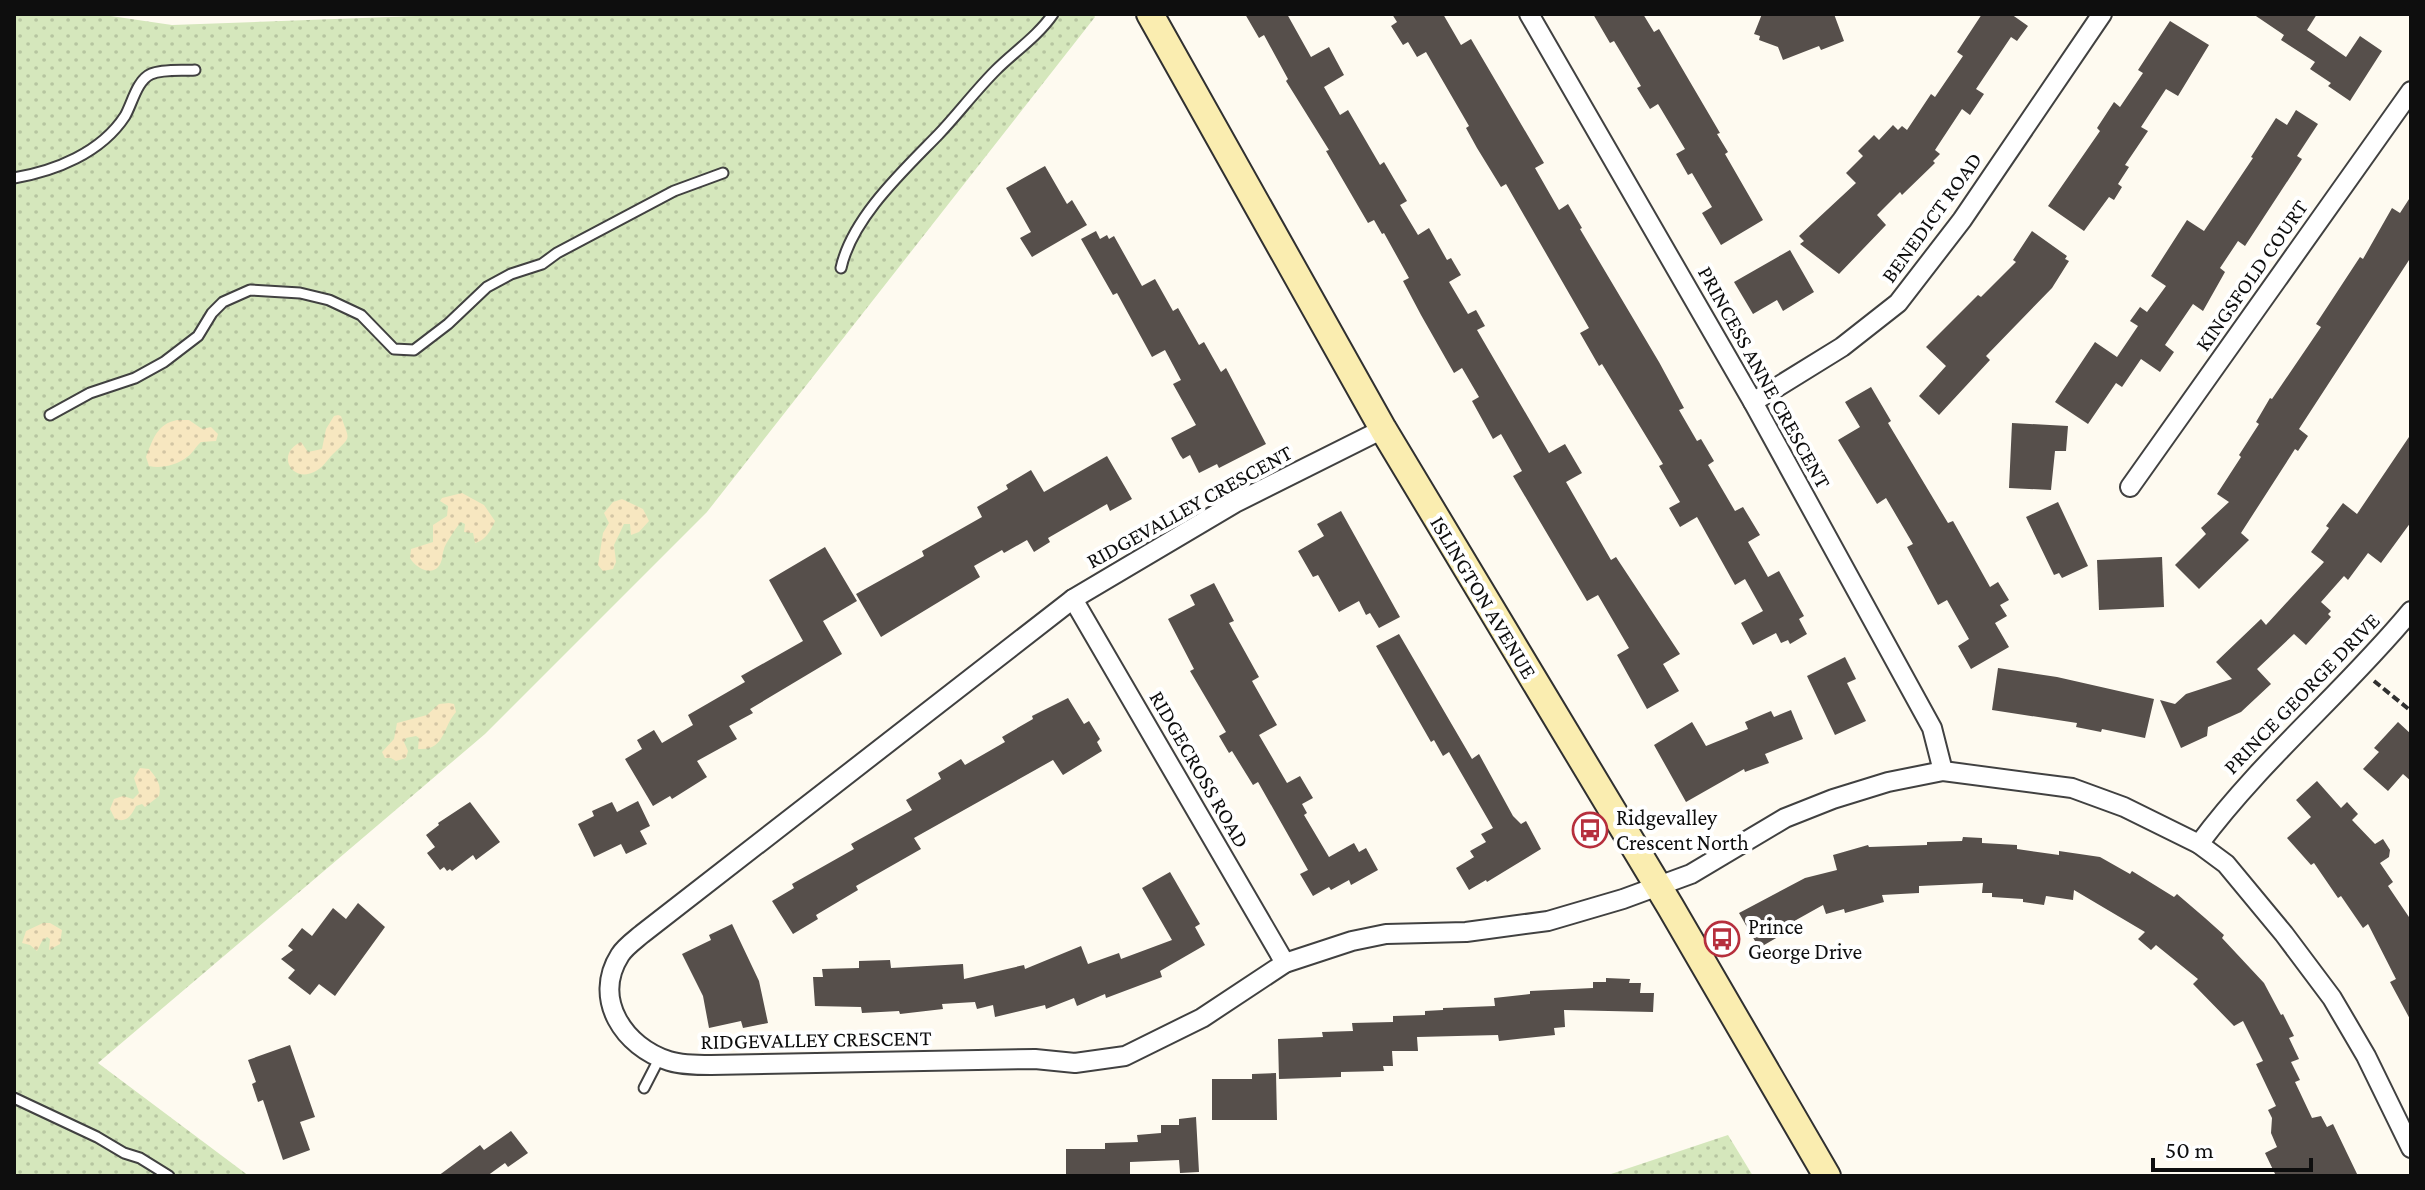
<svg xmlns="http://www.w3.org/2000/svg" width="2425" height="1190" font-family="'Crimson Pro',serif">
<defs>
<pattern id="grass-dots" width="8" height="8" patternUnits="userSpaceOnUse" patternTransform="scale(2)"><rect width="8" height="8" fill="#d5e7bc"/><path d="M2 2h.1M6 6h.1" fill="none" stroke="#b6c5a0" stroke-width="1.8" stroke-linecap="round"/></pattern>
<pattern id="sand-dots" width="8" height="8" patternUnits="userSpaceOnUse" patternTransform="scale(2)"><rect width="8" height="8" fill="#f7e7c0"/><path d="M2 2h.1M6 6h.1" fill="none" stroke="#d3c5a4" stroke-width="1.8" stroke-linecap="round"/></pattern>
</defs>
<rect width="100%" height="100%" fill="#fefaf0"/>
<g fill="url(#grass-dots)">
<polygon points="14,14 97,14 172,25 470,14 1093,14 1095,17 707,512 485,734 98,1063 249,1176 14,1176"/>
<polygon points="1728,1135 1753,1176 1605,1176"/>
</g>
<g fill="url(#sand-dots)">
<path d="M338 415 341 416C349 441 353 435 333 454 327 460 323 468 314 472 292 483 275 454 301 442L308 452 322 449 326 429 334 416Z"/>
<path d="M177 420H189L202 429 211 427 218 434 216 441 201 442C195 447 193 453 187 457 177 465 161 469 149 466L146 457C153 439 157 424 177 420Z"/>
<path d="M462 493 484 505 495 521C491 530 485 541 475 543L473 533 464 532 465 524 461 522C458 525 445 544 444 549 442 553 443 558 441 562 435 578 416 569 410 558L411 549 433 542V525L447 516 448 506 440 501 442 498Z"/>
<polygon points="622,499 643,509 649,521 639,532 631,535 630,524 624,524 614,545 616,562 613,569 603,571 598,565 603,533 609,523 604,513 613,502"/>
<path d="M449 703 454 704 456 712C442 728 445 751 418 749L419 738 416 736 406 738 404 742 408 751 406 758 396 761 391 758H385L382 752 394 739 397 723 427 715 439 704Z"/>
<path d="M140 768 149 769C156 777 162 785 159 796L145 807 142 804 136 806C131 816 127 823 115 819L110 809 114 799 123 796 133 799 139 793 134 778Z"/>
<polygon points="43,923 50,923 62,930 60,944 49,950 50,939 47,937 42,941 37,951 30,945 22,943 26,931"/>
</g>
<g fill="#564f4b">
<polygon points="1245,14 1287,14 1311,57 1329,47 1344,75 1324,87 1340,115 1348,110 1380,165 1384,162 1407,201 1400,205 1418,235 1429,228 1447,260 1451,258 1461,275 1449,282 1468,314 1476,310 1485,326 1477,330 1549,453 1565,444 1582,473 1566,482 1611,560 1616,557 1680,654 1663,664 1679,691 1647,709 1617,655 1629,648 1598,595 1587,601 1513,476 1522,471 1501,434 1493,439 1472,401 1479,397 1462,368 1454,373 1421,315 1403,281 1409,278 1384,233 1382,234 1374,220 1368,223 1326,151 1329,150 1286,81 1288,79 1264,35 1259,38"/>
<polygon points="1392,14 1443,14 1461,45 1471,39 1544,163 1535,168 1559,210 1568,204 1582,228 1580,229 1659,362 1684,408 1679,410 1697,441 1701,439 1714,461 1708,465 1735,511 1743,507 1760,535 1748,542 1768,577 1779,571 1804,616 1799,619 1807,634 1790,644 1788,640 1781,643 1776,633 1753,645 1741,623 1763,611 1745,579 1735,585 1697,517 1680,527 1669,508 1680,502 1659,466 1663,464 1602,364 1599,366 1580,333 1589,328 1506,184 1501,187 1477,148 1466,128 1469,126 1426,52 1417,57 1408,42 1403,45 1391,26 1397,22"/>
<polygon points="1593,14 1643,14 1654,32 1659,29 1720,133 1717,134 1728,152 1725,154 1763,220 1721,245 1702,213 1712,207 1692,173 1688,175 1676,154 1685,149 1658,104 1650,109 1637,88 1641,86 1614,41 1610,43"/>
<polygon points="1762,14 1834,14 1844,41 1821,50 1819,46 1783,60 1778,47 1759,40 1760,36 1754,34"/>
<polygon points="1982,14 2011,14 2028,26 2017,41 2011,37 1976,89 1984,94 1970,115 1962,109 1935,150 1940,154 1933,161 1935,163 1902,195 1900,192 1877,215 1886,225 1839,274 1800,244 1804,241 1799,236 1856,183 1846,173 1863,156 1858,151 1874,135 1879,140 1893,125 1898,130 1902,126 1907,130 1931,94 1935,97 1963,56 1957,52"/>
<polygon points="2253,14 2317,14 2307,30 2346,57 2360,36 2382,51 2350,101 2328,86 2331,83 2310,69 2315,62 2281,40 2284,35"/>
<polygon points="2170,21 2209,45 2178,96 2166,89 2141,127 2148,131 2125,165 2129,167 2118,184 2122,187 2114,200 2109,197 2084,231 2048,206 2100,131 2097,128 2114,102 2120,107 2143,73 2138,70"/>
<polygon points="2296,110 2318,124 2297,156 2302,159 2245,246 2238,241 2220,268 2225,272 2203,311 2193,304 2165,345 2174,352 2160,372 2141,359 2122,387 2116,383 2088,424 2055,402 2095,342 2117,357 2138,326 2130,321 2140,307 2147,312 2166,286 2151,276 2187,220 2204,231 2253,158 2251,157 2276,118 2287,125"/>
<polygon points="1045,166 1067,204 1072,200 1087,225 1032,257 1020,238 1031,232 1006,188"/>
<polygon points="2411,196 2411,257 2299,429 2308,436 2298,451 2295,449 2241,533 2249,540 2199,589 2175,565 2206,534 2201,528 2229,502 2217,494 2241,457 2239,455 2259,424 2256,422 2270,398 2272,399 2321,327 2316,324 2360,257 2363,259 2392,208 2400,213"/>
<polygon points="1096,231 1100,239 1107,235 1109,239 1114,236 1142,286 1155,279 1173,311 1178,308 1199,345 1204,342 1221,372 1226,368 1266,444 1219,468 1217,464 1199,473 1190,455 1183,459 1180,455 1171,438 1196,425 1173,384 1181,380 1165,350 1152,357 1117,293 1113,295 1081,239"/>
<polygon points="2032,231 2067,256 2065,259 2069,261 2052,288 1986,356 1990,360 1939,415 1919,396 1946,366 1926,347 1978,295 1981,297 2016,262 2013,260"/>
<polygon points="1790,250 1814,292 1783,311 1777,300 1753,314 1734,282"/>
<polygon points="1871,387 1891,421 1888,423 1948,523 1953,521 1990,587 1998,582 2009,600 2000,605 2007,616 1995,623 2009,647 1971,669 1958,646 1969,639 1947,600 1938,605 1907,547 1913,544 1886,498 1877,504 1838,440 1860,427 1845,402"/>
<polygon points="2012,423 2068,426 2066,451 2055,451 2051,490 2009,488"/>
<polygon points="2411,434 2411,522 2381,563 2368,553 2348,580 2344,576 2321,602 2331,611 2328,614 2331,617 2306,645 2294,634 2257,669 2271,684 2241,712 2208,727 2207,736 2181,748 2160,700 2175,704 2186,694 2232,679 2216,662 2261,619 2266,625 2324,562 2311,552 2329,528 2326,526 2343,503 2357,514"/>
<polygon points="1107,456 1132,499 1110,511 1107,504 1048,538 1050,542 1034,552 1027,540 1004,553 1002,550 974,566 980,577 881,637 856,594 924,556 922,551 982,517 977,507 1008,489 1006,485 1031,470 1044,492"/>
<polygon points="2058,502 2088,566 2062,578 2059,573 2054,575 2026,517"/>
<polygon points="1341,511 1400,617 1379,628 1370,613 1366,615 1359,601 1339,612 1318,575 1313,577 1298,551 1324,536 1317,524"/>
<polygon points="825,547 857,601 823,621 842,654 750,709 753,713 729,726 737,739 697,761 707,777 672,799 670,796 653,806 625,759 642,749 637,740 654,730 662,743 693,725 688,715 745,682 741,676 803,641 769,580"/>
<polygon points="2162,557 2164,607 2099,610 2097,560"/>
<polygon points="1214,583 1234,621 1229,623 1259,677 1252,681 1277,725 1259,735 1287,783 1300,776 1313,798 1302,804 1307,813 1304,815 1329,857 1354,843 1359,852 1366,848 1378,870 1351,885 1349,880 1331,890 1329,887 1313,896 1300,874 1308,870 1258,782 1253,785 1232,751 1229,753 1219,736 1226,732 1190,671 1194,669 1168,619 1195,605 1190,595"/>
<polygon points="1399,634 1472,759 1479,754 1513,816 1521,824 1526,821 1541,849 1487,882 1486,880 1469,890 1456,868 1474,857 1470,851 1486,842 1481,834 1493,828 1449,752 1443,756 1434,740 1431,742 1376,646"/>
<polygon points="1845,657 1856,679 1847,683 1866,721 1835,735 1807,676"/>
<polygon points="1998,668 2057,677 2154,699 2145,738 2102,729 2101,732 2076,727 2077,723 1992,710"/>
<polygon points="1068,698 1084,724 1089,721 1100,739 1097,742 1102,751 1063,775 1053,760 914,838 921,849 856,886 858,890 816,915 818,919 793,934 772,901 794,888 792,884 854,849 851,844 912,810 906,800 941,779 938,773 961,759 965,765 1005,742 1002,737 1033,719 1032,716"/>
<polygon points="1791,710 1803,739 1765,754 1769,763 1745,772 1744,769 1686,802 1654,745 1692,722 1706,746 1748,729 1745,722 1771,711 1774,717"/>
<polygon points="2398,722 2411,734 2411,781 2403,774 2388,791 2363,769 2379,752 2374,748"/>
<polygon points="2317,781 2341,808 2347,802 2358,814 2352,820 2375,844 2383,839 2390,850 2389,857 2380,863 2393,882 2388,886 2411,920 2411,1021 2390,982 2396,979 2368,924 2363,928 2341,896 2338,898 2314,863 2311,865 2287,838 2311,817 2296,800"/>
<polygon points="638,801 650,826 640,831 647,844 626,854 621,844 594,857 578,824 594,816 592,811 612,802 617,812"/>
<polygon points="470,802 500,842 476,860 473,855 452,871 450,869 447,871 444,867 440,870 427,853 435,847 426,835 439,825 438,823"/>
<polygon points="1963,837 1982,838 1982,843 2017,845 2017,849 2059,855 2059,851 2100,857 2130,874 2132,871 2174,897 2177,894 2205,918 2224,935 2222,938 2264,983 2281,1015 2283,1014 2294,1036 2289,1038 2299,1059 2291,1062 2300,1080 2295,1082 2312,1118 2321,1116 2327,1127 2333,1124 2358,1176 2276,1176 2265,1153 2277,1147 2271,1133 2272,1118 2268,1110 2276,1106 2256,1064 2263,1061 2243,1021 2234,1026 2193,984 2198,979 2156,945 2151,950 2138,939 2145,932 2074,890 2073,900 2046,896 2044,905 2023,902 2023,899 1992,897 1992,893 1982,893 1983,883 1919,886 1919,893 1882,895 1884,902 1845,913 1844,909 1826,914 1823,905 1780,929 1783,934 1759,948 1739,913 1805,878 1837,870 1833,855 1868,845 1869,847 1927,845 1927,842 1962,841"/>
<polygon points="1170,872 1200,924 1195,927 1205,945 1160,971 1162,977 1106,998 1105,994 1077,1006 1074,998 1046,1009 1045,1005 995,1017 993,1005 977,1009 975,1002 942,1004 943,1009 900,1014 899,1011 862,1013 861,1007 815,1006 813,977 823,977 822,969 859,968 859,961 890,960 891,968 963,964 964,979 1024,965 1025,969 1081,946 1088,964 1119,953 1121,959 1172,940 1142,888"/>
<polygon points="358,903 385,927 335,996 319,984 310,995 288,978 295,970 281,959 293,950 288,946 302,928 312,936 333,908 346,919"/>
<polygon points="732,924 759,981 768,1023 743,1028 741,1021 709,1028 703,996 682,954 711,940 709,935"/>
<polygon points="1606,978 1630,979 1629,983 1641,983 1640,993 1654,993 1653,1012 1564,1010 1565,1027 1554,1028 1555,1035 1499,1041 1498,1035 1417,1037 1418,1051 1392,1051 1393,1066 1383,1066 1384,1071 1341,1072 1341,1077 1279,1079 1278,1039 1323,1037 1322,1032 1353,1031 1352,1023 1393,1022 1393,1016 1425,1015 1425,1011 1443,1010 1443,1008 1495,1006 1494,998 1530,994 1530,991 1593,988 1593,982 1606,982"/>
<polygon points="290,1045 315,1117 300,1122 310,1150 283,1160 263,1100 258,1102 252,1084 256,1082 248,1060"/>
<polygon points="1276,1073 1277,1120 1212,1120 1212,1079 1252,1079 1252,1074"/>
<polygon points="1196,1117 1199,1172 1180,1173 1179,1160 1130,1162 1130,1176 1066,1176 1066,1149 1105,1149 1105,1143 1138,1142 1137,1135 1161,1133 1161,1125 1179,1125 1179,1119"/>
<polygon points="511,1131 528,1153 508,1167 505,1163 487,1176 438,1176 480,1145 484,1150"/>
</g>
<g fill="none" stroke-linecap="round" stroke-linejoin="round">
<g stroke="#414141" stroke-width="13">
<g id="lane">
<path d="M14 178C55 171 101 153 125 116 132 104 137 80 151 74 163 69 181 71 195 70"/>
<path d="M841 268C852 218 903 171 938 135 958 114 975 91 996 70 1014 52 1038 36 1053 14"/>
<polyline points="50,415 90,393 135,378 164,362 198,336 212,313 223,302 250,290 300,293 329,300 361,315 394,349 414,350 448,324 487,287 511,274 542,264 557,253 674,191 723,173"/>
<polyline points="644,1088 660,1057"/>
<polyline points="14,1098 97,1137 124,1153 140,1158 169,1176"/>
</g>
</g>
<g stroke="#414141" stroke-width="22">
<g id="street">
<polyline points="1529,14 1753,402 1932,728 1943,771"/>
<polyline points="1753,402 1842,347 1898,303 1962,220 2102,14"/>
<path d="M1383 429 1235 503 1073 599 642 934C635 940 625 947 620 955 592 999 624 1047 669 1061 682 1065 697 1065 711 1065L1035 1059 1075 1063 1125 1056 1202 1018 1285 963 1352 941 1386 934 1466 932 1548 921 1623 899 1691 874 1785 818 1833 799 1888 782 1943 771 2072 788 2124 807 2199 844 2226 864 2284 934 2332 998 2366 1056 2411 1148"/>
<polyline points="2130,487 2411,91"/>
<polyline points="1073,599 1285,963"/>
<path d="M2199 844C2262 759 2344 692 2411 611"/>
</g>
</g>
<g stroke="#303030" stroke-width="30">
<polyline id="secondary" points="1150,14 1383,429 1670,906 1827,1176"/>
</g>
<polyline stroke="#303030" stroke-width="4" stroke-dasharray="8 4" stroke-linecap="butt" points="2374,681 2411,711"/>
<use href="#lane" stroke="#fff" stroke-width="9"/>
<use href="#street" stroke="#fff" stroke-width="18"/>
<use href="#secondary" stroke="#faedb0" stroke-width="26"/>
</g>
<defs>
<g id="bus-ring" transform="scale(1.8)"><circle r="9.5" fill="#fff" stroke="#b62f3d" stroke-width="1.5"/><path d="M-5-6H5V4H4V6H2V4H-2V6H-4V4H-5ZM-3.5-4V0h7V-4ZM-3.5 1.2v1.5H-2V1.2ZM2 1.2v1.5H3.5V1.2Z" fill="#b62f3d"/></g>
</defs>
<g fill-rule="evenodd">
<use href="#bus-ring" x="1590" y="830"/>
<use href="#bus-ring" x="1722" y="939"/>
</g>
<g text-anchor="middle" stroke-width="8" stroke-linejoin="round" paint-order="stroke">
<g font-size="22" fill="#0e0e0e" stroke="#fff">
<text transform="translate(1931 217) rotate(-54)" y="8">BENEDICT ROAD</text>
<text transform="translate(2251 275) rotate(-55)" y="8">KINGSFOLD COURT</text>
<text transform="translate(1765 377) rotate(61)" y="8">PRINCESS ANNE CRESCENT</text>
<text transform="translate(1189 506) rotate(-29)" y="8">RIDGEVALLEY CRESCENT</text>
<text transform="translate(1484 597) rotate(59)" y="8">ISLINGTON AVENUE</text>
<text transform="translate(2301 693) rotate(-46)" y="8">PRINCE GEORGE DRIVE</text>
<text transform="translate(1200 769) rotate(60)" y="8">RIDGECROSS ROAD</text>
<text transform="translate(816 1039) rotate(-1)" y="8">RIDGEVALLEY CRESCENT</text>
</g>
<g font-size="22" fill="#0e0e0e" stroke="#fff" text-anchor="start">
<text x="1616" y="825">Ridgevalley<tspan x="1616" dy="25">Crescent North</tspan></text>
<text x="1748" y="934">Prince<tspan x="1748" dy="25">George Drive</tspan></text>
</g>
</g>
<rect width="2425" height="1190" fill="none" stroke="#0e0e0e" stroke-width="32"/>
<path d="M2153 1158v12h158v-12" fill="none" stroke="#0e0e0e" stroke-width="4"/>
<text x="2165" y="1158" font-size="24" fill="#0e0e0e" stroke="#ffffff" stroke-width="6" paint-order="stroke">50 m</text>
</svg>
